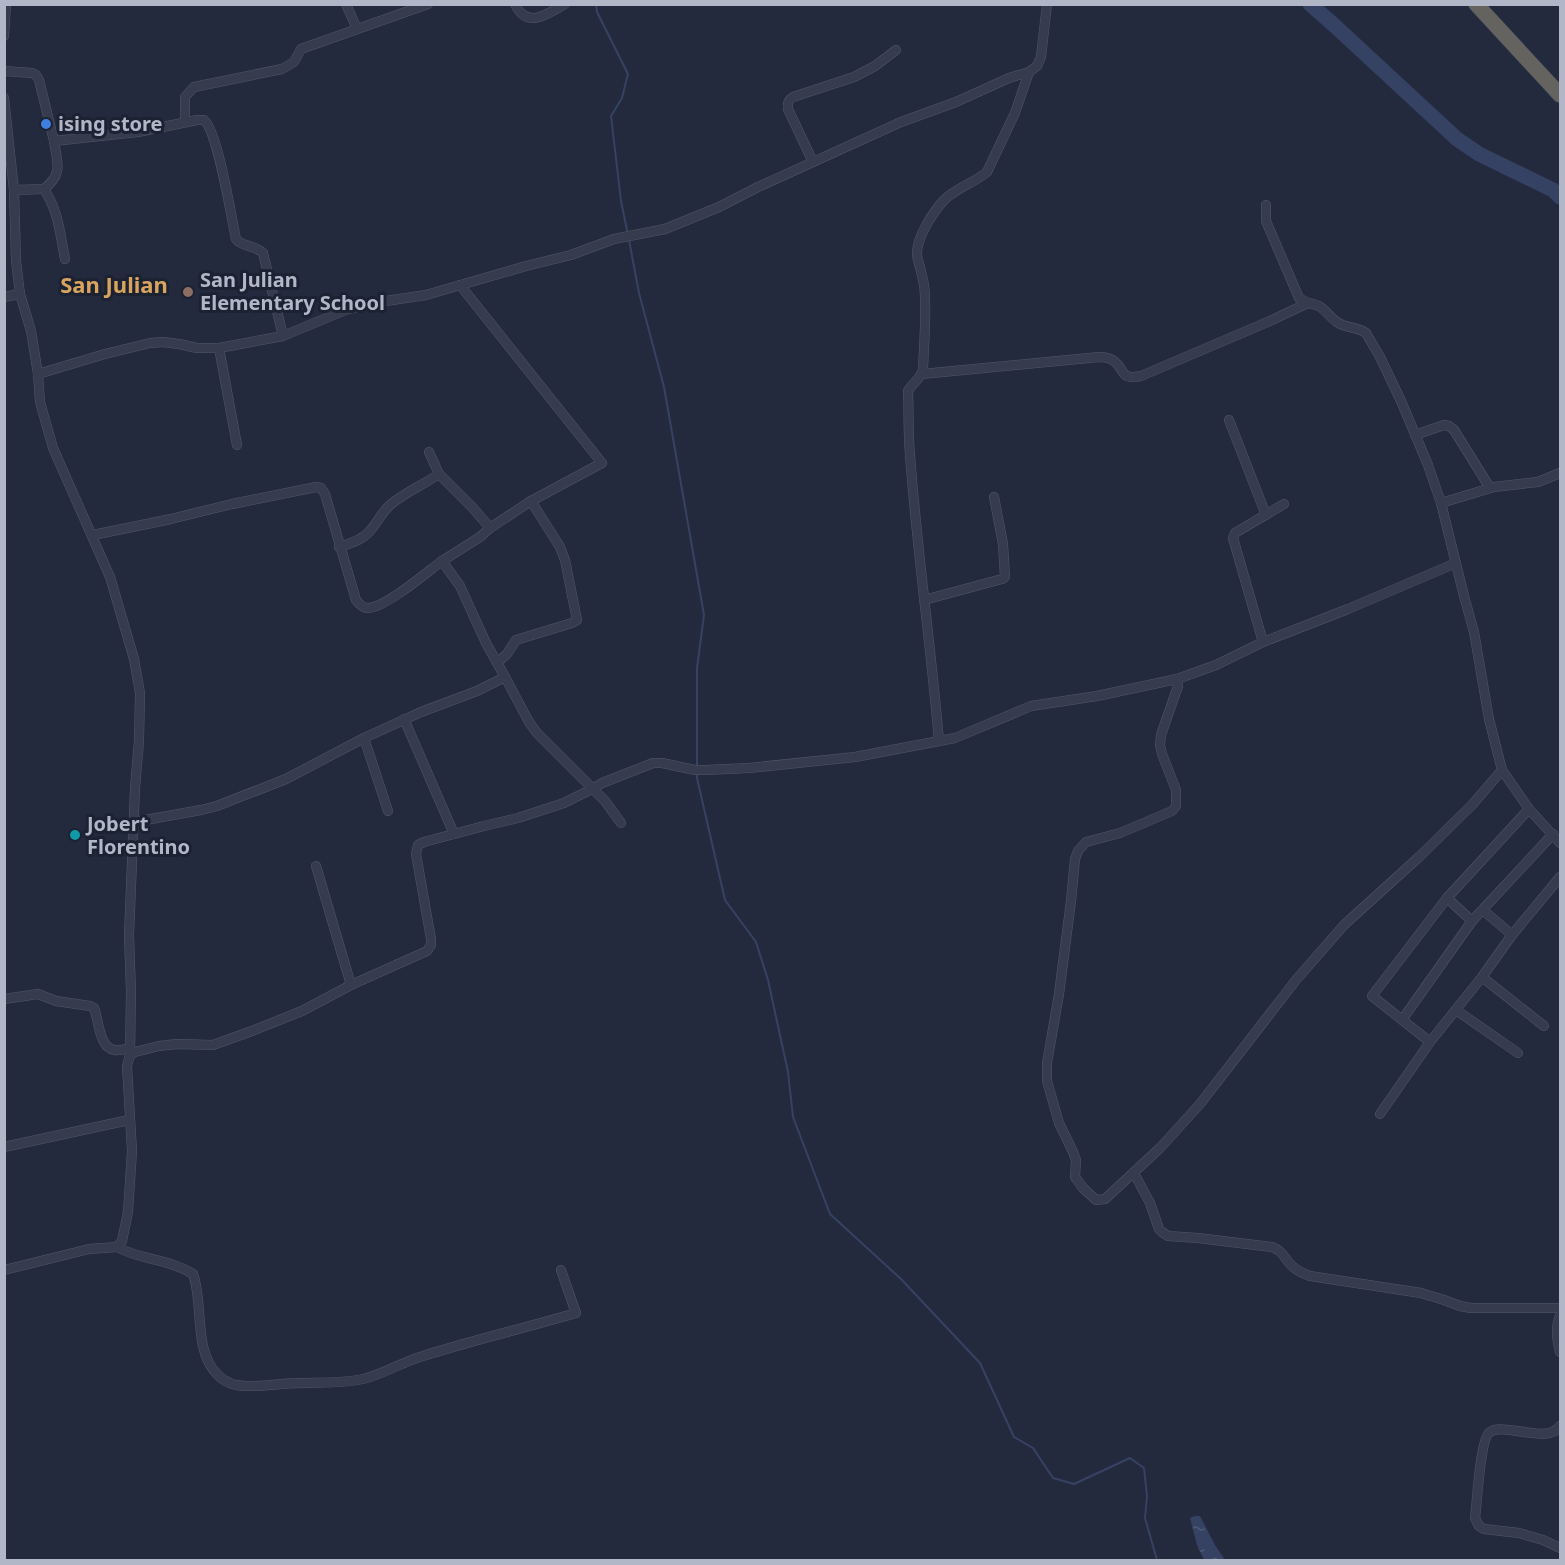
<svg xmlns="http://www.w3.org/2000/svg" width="1565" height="1565" font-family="'Noto Sans',sans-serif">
<defs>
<pattern id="water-ripples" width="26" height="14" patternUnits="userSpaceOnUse" patternTransform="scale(1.5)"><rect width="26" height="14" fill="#364264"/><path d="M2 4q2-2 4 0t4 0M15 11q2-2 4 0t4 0" fill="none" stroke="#515b79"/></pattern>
</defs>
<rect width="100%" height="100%" fill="#232a3d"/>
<polygon fill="url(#water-ripples)" points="1195,1516 1200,1516 1215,1545 1225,1560 1204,1560 1197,1545 1190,1518"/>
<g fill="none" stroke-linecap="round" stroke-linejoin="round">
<g stroke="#364264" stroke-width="2">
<polyline points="596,4 597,12 628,74 622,98 611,116 621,201 628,235"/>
<polyline points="629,240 639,293 664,387 704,615 697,668 697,767"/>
<polyline points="697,772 697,778 725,900 756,942 768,980 788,1072 793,1117 830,1214 901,1279 980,1363 1014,1437 1033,1448 1053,1478 1074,1484 1130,1458 1144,1468 1147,1496 1145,1518 1157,1560"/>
</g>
<polyline stroke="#364264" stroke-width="15" points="1310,4 1335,26 1457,139 1479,154 1553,190 1560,197"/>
<g stroke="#525768" stroke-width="10">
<g id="minor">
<polyline points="346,4 357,29"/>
<path d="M515 4C527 30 547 14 565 4"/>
<polyline points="4,36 6,4"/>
<path d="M4 71 32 73 36 75 39 80 54 141 138 132 197 120H204C218 132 231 216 236 239 242 247 255 245 263 253L283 336"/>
<polyline points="4,98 14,190 16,261 20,294 31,331 38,374 40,402 53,448 110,577 134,659 140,693 139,741 135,788 129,935 131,992 130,1055 127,1066 132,1151 128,1212 122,1241 117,1247 89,1249 4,1270"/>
<polyline points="185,122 185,97 194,87 282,69 294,62 301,49 428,4"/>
<path d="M813 162 788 109C787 103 788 100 793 97L854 77 875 66 896 50"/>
<path d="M44 189C59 212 60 234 65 259"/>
<path d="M14 190 44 189C64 173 57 163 54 141"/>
<polyline points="1266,205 1266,221 1299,298 1308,303"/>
<polyline points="4,297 20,294"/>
<polyline points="219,348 237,445"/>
<polyline points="38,374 105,354 150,343 163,342 179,344 197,348 219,348 283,336 348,309 379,302 426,295 526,266 571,255 614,239 665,229 719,207 758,187 901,122 956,102 1009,78 1029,72 1037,66 1041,57 1047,4"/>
<path d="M922 374 1099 357C1104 357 1110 358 1114 361 1127 371 1118 380 1141 376L1272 320 1308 303C1325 305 1325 314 1337 322 1346 329 1357 326 1366 333L1380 357 1401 401 1428 465 1441 503 1464 596 1474 632 1489 719 1502 770 1529 809 1560 843"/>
<polyline points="1229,420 1266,515"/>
<polyline points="1415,435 1444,425 1449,426 1454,430 1490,488"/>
<polyline points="439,474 473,508 490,528"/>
<polyline points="1441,503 1494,487 1538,482 1560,473"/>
<path d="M93 535 171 519 232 504 316 487 321 488 325 494 356 600C359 604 362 607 367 608 384 609 427 572 442 561L460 586 486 643 505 677"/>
<path d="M339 547C349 544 362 540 369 532 377 524 381 513 390 505 404 493 423 485 439 474L429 452"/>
<polyline points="442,561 480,537 490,528 531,501 602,463 460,285"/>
<polyline points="924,600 1002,579 1005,577 1003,544 994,497"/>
<polyline points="1263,642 1233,538 1235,533 1284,504"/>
<polyline points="497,663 507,654 516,640 572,623 577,620 565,560 560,547 531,501"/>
<polyline points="1177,679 1178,686 1161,735 1160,745 1162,754 1176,790 1176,806 1172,811 1120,833 1086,842 1078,851 1075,859 1071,901 1059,994 1047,1063 1047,1081 1059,1123 1073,1152 1076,1160 1075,1177 1083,1188 1096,1200 1105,1199 1160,1148 1200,1104 1296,980 1344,925 1419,857 1472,805 1502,770"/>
<polyline points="404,719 454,834"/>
<polyline points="364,738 388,811"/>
<path d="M939 741C931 646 917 551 910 455 908 434 909 412 908 391 913 382 921 379 923 369 924 345 926 322 925 299 925 291 924 283 922 276 921 268 917 261 917 253 917 237 933 212 944 200 956 188 974 183 987 172L1015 113 1029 72"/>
<polyline points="134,822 201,810 217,806 286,779 364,738 421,712 477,691 505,677 529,722 537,733 605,801 621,823"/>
<polyline points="316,866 351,985"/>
<polyline points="1447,898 1472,921"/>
<polyline points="1483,910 1512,935"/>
<polyline points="1482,977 1544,1026"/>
<path d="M4 999 38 994 56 1001 90 1006 94 1008C99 1020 99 1049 115 1050 120 1051 125 1049 130 1048"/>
<polyline points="1456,1010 1518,1053"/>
<polyline points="1402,1020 1472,921 1553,834"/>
<polyline points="1430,1042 1372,996 1447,898 1529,809"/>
<polyline points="130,1055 135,1052 159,1046 177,1044 213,1045 252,1031 302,1011 351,985 427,951 431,945 431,939 416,854 418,845 424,842 484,826 518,818 564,803 592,789 602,783 653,763 662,763 695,770 705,770 749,768 855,757 955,738 1031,706 1097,696 1177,679 1216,665 1263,642 1348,609 1456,563"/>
<polyline points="1380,1114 1430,1042 1482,977 1512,935 1560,877"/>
<polyline points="4,1147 129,1120"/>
<path d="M1134 1173 1150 1203 1159 1229 1162 1232 1168 1236 1198 1238 1272 1247C1283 1251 1284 1258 1291 1265 1297 1271 1302 1273 1310 1276L1421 1293 1444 1300 1460 1306 1471 1308H1560"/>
<path d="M117 1247C140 1260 170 1259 193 1274 204 1304 193 1350 217 1374 222 1380 228 1383 236 1385 252 1388 266 1385 282 1384 309 1381 337 1385 363 1379 384 1374 402 1362 423 1356 474 1340 525 1328 576 1313L561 1270"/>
<path d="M1560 1316C1555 1328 1557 1340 1560 1352"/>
<path d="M1560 1426C1548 1445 1505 1422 1490 1432 1480 1438 1477 1504 1475 1518L1479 1526 1484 1529 1519 1533 1543 1540 1560 1548"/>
</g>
</g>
<g stroke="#3f4455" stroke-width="16">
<polyline id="trunk" points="1476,4 1560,95"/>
</g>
<use href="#minor" stroke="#363c4d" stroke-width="9"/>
<use href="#trunk" stroke="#646360" stroke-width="15"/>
</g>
<circle fill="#3f7fe0" stroke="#1c2232" stroke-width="2" cx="46" cy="124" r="6"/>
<circle fill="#8d6e63" stroke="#1c2232" stroke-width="2" cx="188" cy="292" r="6"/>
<circle fill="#0f9aa8" stroke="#1c2232" stroke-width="2" cx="75" cy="835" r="6"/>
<g text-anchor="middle" stroke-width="6" stroke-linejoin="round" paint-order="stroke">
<g font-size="20" font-weight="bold" fill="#b2b7c8" stroke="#1c2232" text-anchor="start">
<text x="58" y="131">ising store</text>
<text x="200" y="287">San Julian<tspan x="200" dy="23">Elementary School</tspan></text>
<text x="87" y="831">Jobert<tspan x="87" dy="23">Florentino</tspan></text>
</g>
<g font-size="22" font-weight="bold" fill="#d7a55f" stroke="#1c2232">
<text x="114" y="293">San Julian</text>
</g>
</g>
<rect width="1565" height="1565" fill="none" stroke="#b2b7c8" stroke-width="12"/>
</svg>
